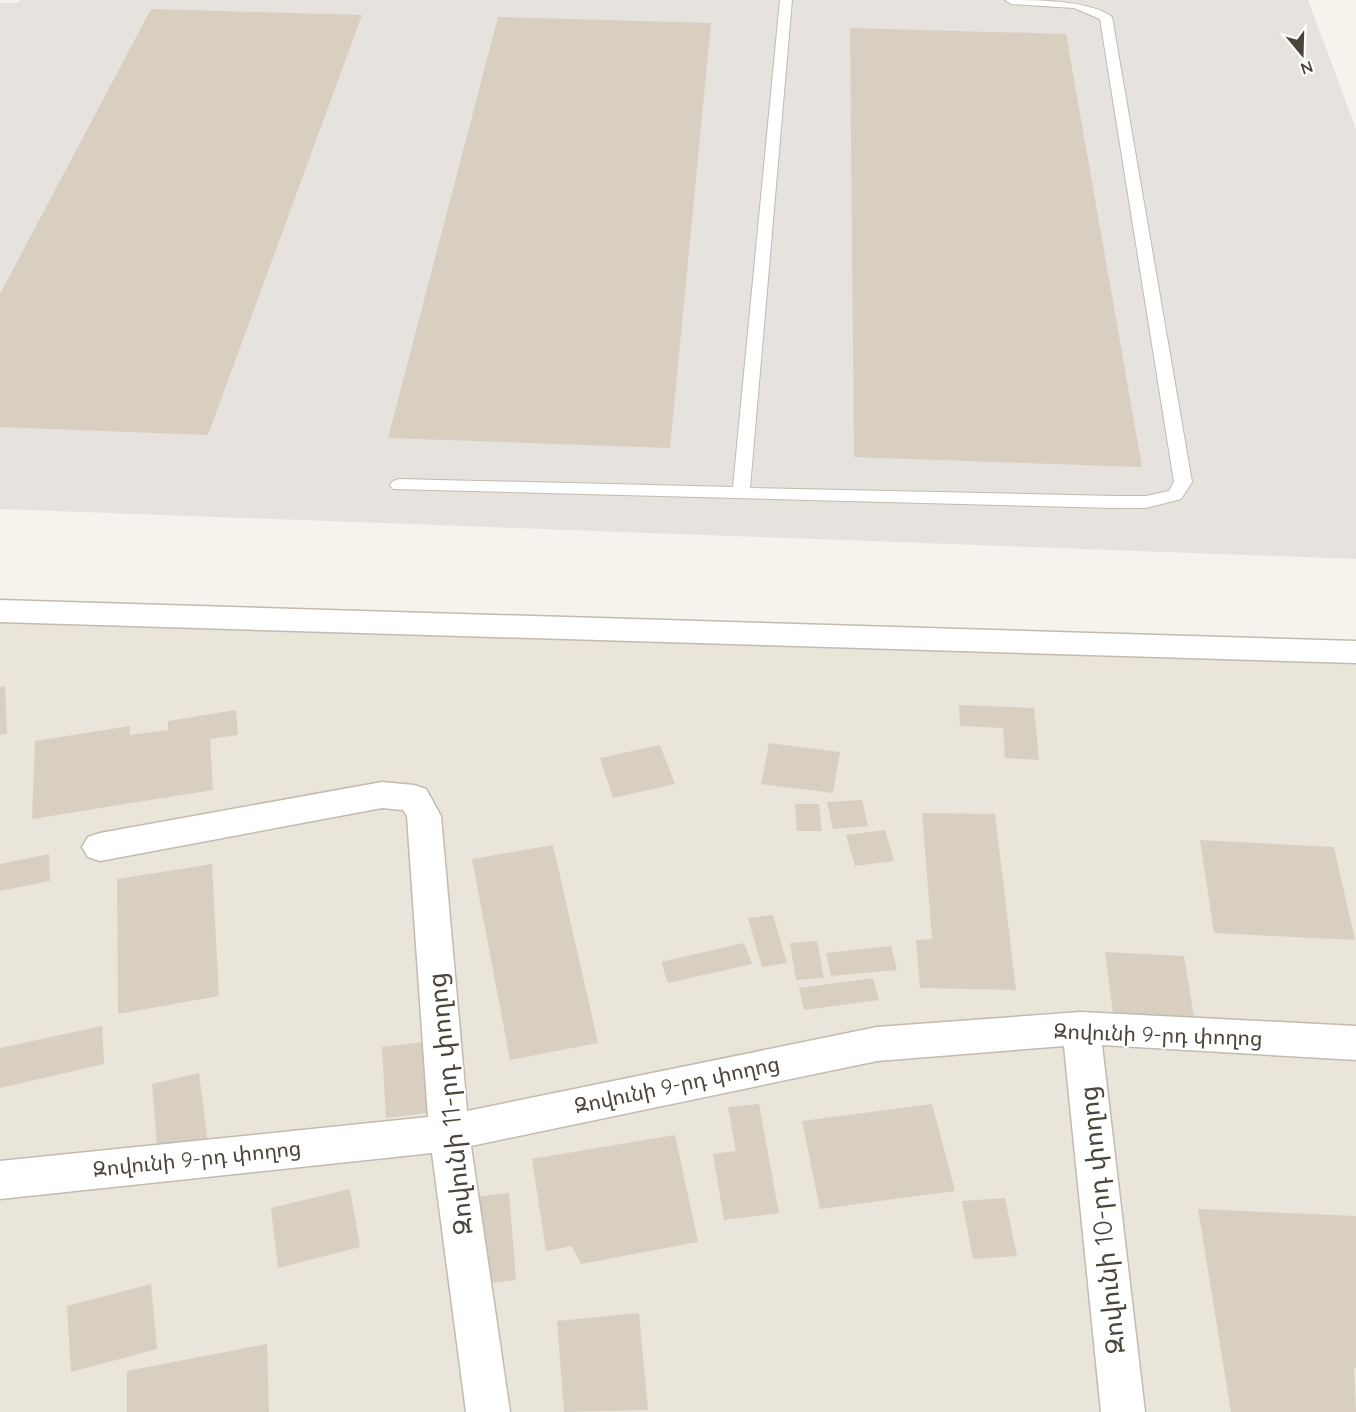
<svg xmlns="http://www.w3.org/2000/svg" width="1356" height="1412" font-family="Quicksand,'Noto Sans Armenian',sans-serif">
<rect width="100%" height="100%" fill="#f6f3ec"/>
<polygon fill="#eae5da" points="0,615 1356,646 1356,1412 0,1412"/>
<polygon fill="#e6e2dd" points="20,0 1308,0 1356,129 1356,559 0,509 0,3 17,3"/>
<g fill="#d8cfc1">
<polygon points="151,9 362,15 208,435 0,427 0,294"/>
<polygon points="498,17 711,23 670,448 388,438"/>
<polygon points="850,28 1066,34 1142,467 854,457"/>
<polygon points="5,686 7,734 0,735 0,687"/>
<polygon points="959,705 1034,708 1039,760 1005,758 1003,728 960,726"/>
<polygon points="236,710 238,735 210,739 213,790 32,819 35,741 130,726 130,735 168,730 168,721"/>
<polygon points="769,743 840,752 833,793 761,784"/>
<polygon points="660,745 675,784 613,798 600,758"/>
<polygon points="862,800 868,826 833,829 827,802"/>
<polygon points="795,804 819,804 822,831 797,831"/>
<polygon points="922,813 995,814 1016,990 920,988 916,940 932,939"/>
<polygon points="885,830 894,861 855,866 846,835"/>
<polygon points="1200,840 1334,847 1355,940 1214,933"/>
<polygon points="553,845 598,1043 510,1060 472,859"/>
<polygon points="49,854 50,881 0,891 0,864"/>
<polygon points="212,864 219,996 118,1014 117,879"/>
<polygon points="773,915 787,963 762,967 748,918"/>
<polygon points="817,941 824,978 796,980 790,943"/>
<polygon points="744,943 752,964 668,983 661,962"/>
<polygon points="891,946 897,970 831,976 826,953"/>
<polygon points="1105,952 1184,956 1194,1017 1113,1013"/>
<polygon points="873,978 879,1000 804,1010 799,988"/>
<polygon points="102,1026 104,1064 0,1088 0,1048"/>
<polygon points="423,1042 427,1113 386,1118 382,1047"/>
<polygon points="199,1073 208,1144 158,1156 152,1084"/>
<polygon points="759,1104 779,1213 724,1220 713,1154 736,1151 728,1107"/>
<polygon points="932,1104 955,1191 820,1209 802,1121"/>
<polygon points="675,1135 698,1242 581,1264 572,1246 546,1251 532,1159"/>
<polygon points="350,1189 360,1247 278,1268 271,1208"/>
<polygon points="509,1193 516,1280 471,1285 466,1198"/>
<polygon points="1005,1198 1017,1256 973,1259 962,1201"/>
<polygon points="1198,1209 1356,1216 1356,1368 1354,1368 1356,1412 1231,1412"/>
<polygon points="151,1284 157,1349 71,1372 67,1306"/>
<polygon points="639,1313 648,1410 564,1412 557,1321"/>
<polygon points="267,1344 269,1412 127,1412 127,1371"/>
</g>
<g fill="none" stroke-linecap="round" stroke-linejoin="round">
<g stroke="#c2bbae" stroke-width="2">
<path id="lane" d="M780 0H792L750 488 1115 496H1146L1169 491 1174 482 1100 19 1074 8 1011 4 1005 0C1035 0 1090 0 1112 17L1192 482 1181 499 1146 508H1115L393 489 390 485 393 481 399 479 733 487Z"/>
</g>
<g stroke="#c2bbae" stroke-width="3">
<g id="street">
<polygon points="0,600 1356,641 1356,663 0,622"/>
<polygon points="382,782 414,785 426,789 441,816 467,1111 877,1027 1081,1012 1356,1026 1356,1060 1102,1045 1145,1412 1101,1412 1064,1046 877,1061 471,1146 510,1412 466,1412 432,1153 0,1199 0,1161 428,1117 407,816 403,810 382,808 100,861 88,857 82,847 88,837 100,833"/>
</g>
</g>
<use href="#lane" fill="#fff" fill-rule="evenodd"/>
<use href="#street" fill="#fff" fill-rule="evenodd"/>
</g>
<g text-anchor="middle" stroke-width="4.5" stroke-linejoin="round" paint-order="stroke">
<g font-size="21" fill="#4b4439" stroke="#fff">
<text transform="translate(1158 1035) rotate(2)" y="7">Զովունի 9-րդ փողոց</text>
<text transform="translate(677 1085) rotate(-12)" y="7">Զովունի 9-րդ փողոց</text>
<text transform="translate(197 1159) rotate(-6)" y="7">Զովունի 9-րդ փողոց</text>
</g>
<g font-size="26" fill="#4b4439" stroke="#fff">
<text transform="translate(450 1104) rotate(-96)" y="9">Զովունի 11-րդ փողոց</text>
<text transform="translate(1102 1220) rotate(-96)" y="9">Զովունի 10-րդ փողոց</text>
</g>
</g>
<g transform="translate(1302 54) rotate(161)" stroke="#ffffff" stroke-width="4.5" paint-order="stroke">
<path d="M0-4.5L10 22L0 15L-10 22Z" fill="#4b4439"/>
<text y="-9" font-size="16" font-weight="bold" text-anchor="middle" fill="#4b4439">N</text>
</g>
</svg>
